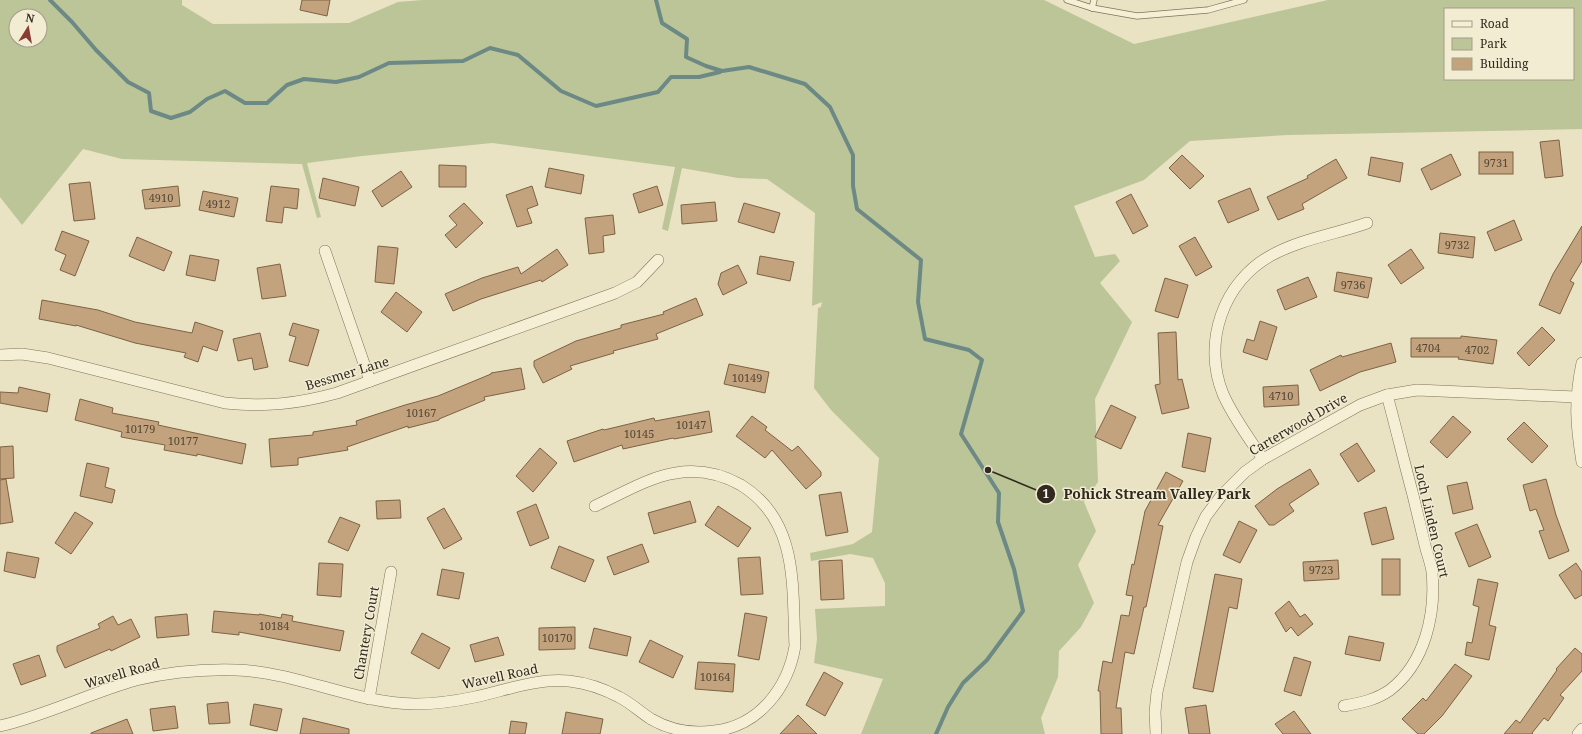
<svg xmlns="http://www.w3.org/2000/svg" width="1582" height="734" font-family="'Noto Serif',serif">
<rect width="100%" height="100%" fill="#e9e2c3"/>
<path fill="#bbc598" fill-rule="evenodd" d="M0 0H182V5L213 24 349 23 398 2 423 0H1044L1134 44 1328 0H1582V129L1288 135 1190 141 1144 180 1074 206 1095 257 1115 254 1120 261 1100 283 1132 322 1095 399 1098 482 1084 502 1096 531 1078 565 1094 603 1081 627 1059 651 1058 677 1041 718 1045 734H861L883 679 814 663 817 639 815 609 885 606V583L873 558 850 554 811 561 810 553 853 544 872 532 879 458 831 410 814 388 818 308 821 307 822 302 812 306 815 213 767 179 738 178 682 168 668 231 662 229 675 167 492 143 362 156 307 163 321 217 317 218 302 164 122 159 83 149 22 225 0 197ZM1445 9H1573V79H1445ZM16 16H40V40H16Z"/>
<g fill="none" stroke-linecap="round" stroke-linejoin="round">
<g stroke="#6d8985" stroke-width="4">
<polyline points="50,0 72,22 96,50 128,82 149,93 151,111 171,118 190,112 207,99 225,91 245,103 267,103 287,85 304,79 336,82 359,77 389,63 463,61 490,48 518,55 561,91 596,106 658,92 671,77 699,77 720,72"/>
<polyline points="656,0 662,23 687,39 686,57 706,66 722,71 749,67 805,84 830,107 853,155 853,186 857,209 921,260 918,302 925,339 969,350 982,360 961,434 999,493 998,522 1014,569 1023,611 987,660 963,683 948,707 936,734"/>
</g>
</g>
<g fill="#c3a37d" stroke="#7d6244">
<polygon points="302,0 330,0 327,16 300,10"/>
<polygon points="1559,140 1563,176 1545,178 1540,142"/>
<rect x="1479" y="152" width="34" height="22"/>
<polygon points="1451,154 1461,175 1431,190 1421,169"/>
<polygon points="1182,155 1204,176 1190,189 1169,168"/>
<polygon points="1371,157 1403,163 1400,182 1368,175"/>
<polygon points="1336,159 1347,178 1302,204 1304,209 1278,220 1267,197 1308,178 1307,176"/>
<polygon points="439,165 466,166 466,187 439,187"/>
<polygon points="549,168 584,175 581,194 545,187"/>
<polygon points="401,171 412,187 382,207 372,191"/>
<polygon points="323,178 359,187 355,206 319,198"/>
<polygon points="90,182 95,219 74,221 69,184"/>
<polygon points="178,186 180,206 145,209 142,190"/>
<polygon points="271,186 299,189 297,209 284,207 282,223 266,221"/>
<polygon points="532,186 538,205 527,209 532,223 517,227 506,195"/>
<polygon points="657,186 663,205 639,213 633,194"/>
<polygon points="1250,188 1259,210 1228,223 1218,201"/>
<polygon points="203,191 238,198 234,217 199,210"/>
<polygon points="1131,194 1148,226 1133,234 1116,202"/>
<polygon points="715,202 717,221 682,224 681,205"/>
<polygon points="464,203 483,223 456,248 445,235 457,225 449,216"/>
<polygon points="744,203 780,213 774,233 738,222"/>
<polygon points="613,215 615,234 603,236 604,252 589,254 585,218"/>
<polygon points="1514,220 1522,240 1495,251 1487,232"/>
<polygon points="1582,226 1582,261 1570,281 1574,283 1560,314 1539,305 1553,274"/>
<polygon points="62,231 89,241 75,276 60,270 66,255 55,250"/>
<polygon points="1440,233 1475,237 1473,258 1438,253"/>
<polygon points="137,237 172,252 164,271 129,256"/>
<polygon points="1195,237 1212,267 1196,276 1179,246"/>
<polygon points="378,246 398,248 394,284 375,282"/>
<polygon points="557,249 568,265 542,282 541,280 481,299 453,311 445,294 482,278 518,267 521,274"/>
<polygon points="1411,249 1424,268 1401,284 1388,265"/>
<polygon points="190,255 219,260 215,281 186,275"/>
<polygon points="760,256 794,262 790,281 757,274"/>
<polygon points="280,264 286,296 262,299 257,268"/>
<polygon points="738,265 747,283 723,295 718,284 721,273"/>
<polygon points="1337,272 1372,278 1368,298 1334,291"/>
<polygon points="1308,277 1317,297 1285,310 1277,290"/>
<polygon points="1165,278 1188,285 1178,318 1155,311"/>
<polygon points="396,292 422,312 407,332 381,312"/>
<polygon points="696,298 703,315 656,334 658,339 613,351 614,353 570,366 572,369 543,383 534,366 534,361 576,341 621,328 621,325 664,314 663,312"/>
<polygon points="42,300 98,310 135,322 192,333 195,322 223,331 217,351 203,346 198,362 184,357 186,353 135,343 76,325 76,326 39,319"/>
<polygon points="1260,321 1277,327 1267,360 1243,352 1247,339 1254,341"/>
<polygon points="293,323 319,330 308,366 289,361 296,337 289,335"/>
<polygon points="1542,327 1555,340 1529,366 1517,353"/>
<polygon points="1176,332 1178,380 1182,379 1189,408 1162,414 1155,385 1160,384 1158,333"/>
<polygon points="260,333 268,367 254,370 252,358 238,361 233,339"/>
<polygon points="1461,336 1497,340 1493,364 1458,359 1459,357 1411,357 1411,338 1461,338"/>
<polygon points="1391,343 1396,362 1360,372 1320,391 1310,370 1341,355 1342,357"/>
<polygon points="729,364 769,372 765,393 724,384"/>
<polygon points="521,368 525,389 484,397 485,400 439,419 439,420 408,428 408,426 347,447 348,450 298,458 298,465 271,467 269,439 313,435 313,432 357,425 356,421 405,405 438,396 491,374 491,373"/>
<polygon points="1298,385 1299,405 1264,407 1263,387"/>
<polygon points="19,387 50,394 47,412 0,403 0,392 18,393"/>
<polygon points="80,399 113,408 112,413 159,422 158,425 246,444 242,464 197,454 197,456 164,450 165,445 121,437 122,432 75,420"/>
<polygon points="1111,405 1136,417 1121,449 1095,437"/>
<polygon points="709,411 712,432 674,439 673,438 623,449 622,445 574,462 567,441 603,429 604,430 654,418 655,421"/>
<polygon points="752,416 767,427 765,430 792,451 798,446 821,472 821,476 806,489 772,450 765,458 736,436"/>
<polygon points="1453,416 1471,432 1447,458 1430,442"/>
<polygon points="1524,422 1548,446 1532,463 1507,439"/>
<polygon points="1188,433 1211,438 1205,472 1182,467"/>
<polygon points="1357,443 1375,471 1358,482 1340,454"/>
<polygon points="13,446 14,478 0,479 0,447"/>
<polygon points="540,448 557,463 533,492 516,476"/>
<polygon points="87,463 109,468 105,487 115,490 112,503 80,496"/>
<polygon points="1310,469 1319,484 1289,504 1294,511 1274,525 1269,525 1255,506 1277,489"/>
<polygon points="1166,472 1183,481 1158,525 1163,526 1146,607 1144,607 1134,654 1125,652 1116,708 1121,708 1122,734 1101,734 1100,691 1098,691 1103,661 1112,663 1121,615 1129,616 1133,596 1126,595 1132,564 1134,565 1145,511"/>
<polygon points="6,479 13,522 0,524 0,480"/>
<polygon points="1546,479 1556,515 1569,551 1549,559 1539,531 1544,530 1536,509 1530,511 1523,485"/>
<polygon points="1467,482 1473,509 1453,514 1447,486"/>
<polygon points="841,492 848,532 826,536 819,495"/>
<polygon points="400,500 401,518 377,519 376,501"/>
<polygon points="690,501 696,522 654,534 648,513"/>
<polygon points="536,504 549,538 530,546 517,512"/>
<polygon points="718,506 751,528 738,547 705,525"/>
<polygon points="1386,507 1394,539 1372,545 1364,513"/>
<polygon points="444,508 462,539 444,549 427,518"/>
<polygon points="75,512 93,523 71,554 55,543"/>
<polygon points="340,517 360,525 348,551 328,542"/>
<polygon points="1239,521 1257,530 1240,563 1223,555"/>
<polygon points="1477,524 1491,557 1469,567 1455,533"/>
<polygon points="642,544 649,562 614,575 607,557"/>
<polygon points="559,546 594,560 585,582 551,568"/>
<polygon points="7,552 39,558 35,578 4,571"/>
<polygon points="760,557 763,594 741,595 738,558"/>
<rect x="1382" y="559" width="18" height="36"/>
<polygon points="842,560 844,599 821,600 819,561"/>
<polygon points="1338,560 1339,579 1304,581 1303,562"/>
<polygon points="319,563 343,564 341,597 317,595"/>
<polygon points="1576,563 1582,572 1582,595 1575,599 1559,575"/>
<polygon points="442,569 464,573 459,599 437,595"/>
<polygon points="1215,574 1242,579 1237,609 1229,607 1213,692 1193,688"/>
<polygon points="1478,579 1498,583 1489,625 1496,627 1489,660 1465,655 1467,642 1472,643 1479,607 1473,605"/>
<polygon points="1289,601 1300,617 1305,614 1313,624 1298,636 1291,627 1286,632 1275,613"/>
<polygon points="214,611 259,615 259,614 281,618 282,614 293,616 292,621 344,631 340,651 239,632 239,635 212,632"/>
<polygon points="745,613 767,617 759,660 738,656"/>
<polygon points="187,614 189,635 157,638 155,617"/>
<polygon points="113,616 118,625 131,619 140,637 111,651 110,649 65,668 57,651 57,646 100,628 98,624"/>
<polygon points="575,627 575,649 539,650 539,628"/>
<polygon points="594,628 631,637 627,656 589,648"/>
<polygon points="422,633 450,648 439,669 411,653"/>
<polygon points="1349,636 1384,643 1380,661 1345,654"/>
<polygon points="498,637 504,655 475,662 470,645"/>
<polygon points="650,640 683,656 673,678 639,662"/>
<polygon points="1575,648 1582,654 1582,671 1560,695 1564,698 1548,721 1544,718 1532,733 1533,734 1504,734 1516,720 1520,723 1557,670 1556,669"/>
<polygon points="39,655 46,676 21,685 13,664"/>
<polygon points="1294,657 1311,662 1301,696 1284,691"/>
<polygon points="698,662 735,664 733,692 695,689"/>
<polygon points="1455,664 1472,676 1442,716 1424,734 1418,734 1402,719 1423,698 1426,701"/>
<polygon points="824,672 843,683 825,716 806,705"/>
<polygon points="228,702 230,723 209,724 207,704"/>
<polygon points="254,704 282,709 277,731 250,725"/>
<polygon points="1206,705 1210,734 1189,734 1185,708"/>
<polygon points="175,706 178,728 153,731 150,709"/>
<polygon points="1294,711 1311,734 1283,734 1275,724"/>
<polygon points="566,712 603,719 600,734 562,734"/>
<polygon points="798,715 817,734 780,734"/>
<polygon points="303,718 349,729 349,734 300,734"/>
<polygon points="127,719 133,734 91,734 91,733"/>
<polygon points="511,721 527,723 525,734 509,734"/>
</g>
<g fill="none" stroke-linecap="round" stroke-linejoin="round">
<g stroke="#81745c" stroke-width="7">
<g id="lane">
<polyline points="1067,0 1092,8 1137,16 1208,10 1244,0"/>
<polyline points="1092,8 1094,0"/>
</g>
</g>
<g stroke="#81745c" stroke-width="12">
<g id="street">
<polyline points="325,251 370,381"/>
<path d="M0 355 22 354 48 358 225 403C266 407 297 404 337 393L615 293 637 282 658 260"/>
<path d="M1582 363C1574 401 1576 425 1582 462"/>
<path d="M1263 459C1249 438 1233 417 1223 394 1202 343 1223 281 1272 255 1301 239 1336 234 1367 223"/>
<polyline points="369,699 391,572"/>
<path d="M1344 706C1360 703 1376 700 1390 690 1425 663 1436 614 1432 572 1431 563 1427 554 1425 545 1421 528 1417 512 1413 495 1404 462 1396 428 1387 395"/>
<path d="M0 726C47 715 90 693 136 680 169 672 202 669 236 670 297 672 353 703 415 704 435 704 456 701 475 697 507 690 537 678 569 681 587 683 604 689 619 697 631 703 640 712 651 719 670 730 693 734 714 731 759 726 788 688 795 646 792 586 799 521 741 485 721 474 699 469 676 473 651 476 619 495 595 506"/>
<polyline points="1156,734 1155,712 1157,692 1187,562 1196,537 1206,516 1221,496 1245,472 1263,459 1360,405 1387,395 1417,390 1576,397"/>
<polyline points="1578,734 1582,729"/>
</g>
</g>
<use href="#lane" stroke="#f5efd5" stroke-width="5.5"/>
<use href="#street" stroke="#f5efd5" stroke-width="11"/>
</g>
<g text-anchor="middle" stroke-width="3" stroke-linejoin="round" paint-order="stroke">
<g font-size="11" fill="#564836">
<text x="1496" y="167">9731</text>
<text x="161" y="202">4910</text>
<text x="218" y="208">4912</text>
<text x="1457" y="249">9732</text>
<text x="1353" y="289">9736</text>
<text x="1428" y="352">4704</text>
<text x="1477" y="354">4702</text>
<text x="747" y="382">10149</text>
<text x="1281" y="400">4710</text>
<text x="421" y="417">10167</text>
<text x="691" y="429">10147</text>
<text x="140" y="433">10179</text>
<text x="639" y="438">10145</text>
<text x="183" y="445">10177</text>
<text x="1321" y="574">9723</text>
<text x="274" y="630">10184</text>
<text x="557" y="642">10170</text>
<text x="715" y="681">10164</text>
</g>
<g font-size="13" fill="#322a1e" stroke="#f1ecd2">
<text transform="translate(347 373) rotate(-17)" y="5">Bessmer Lane</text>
<text transform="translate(1298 424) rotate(-30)" y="5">Carterwood Drive</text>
<text transform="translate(1432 521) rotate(77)" y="5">Loch Linden Court</text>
<text transform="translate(366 633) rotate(-80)" y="5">Chantery Court</text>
<text transform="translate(122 673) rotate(-16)" y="5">Wavell Road</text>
<text transform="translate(500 676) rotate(-12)" y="5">Wavell Road</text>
</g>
</g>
<path fill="none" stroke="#322a1e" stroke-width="1.5" d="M988 470L1046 494"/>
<g fill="#322a1e" stroke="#f1ecd2" stroke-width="1.5">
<circle cx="988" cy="470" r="4"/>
<circle cx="1046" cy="494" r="10"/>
</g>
<g font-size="12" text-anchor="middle" font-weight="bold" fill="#fff">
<text x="1046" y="498">1</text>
</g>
<g font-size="14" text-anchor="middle" font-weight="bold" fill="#322a1e" stroke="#f1ecd2" stroke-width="3" stroke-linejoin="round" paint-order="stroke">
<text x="1157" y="499">Pohick Stream Valley Park</text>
</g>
<rect x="1444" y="8" width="130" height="72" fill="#f1ecd2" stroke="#a59e8a"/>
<rect x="1452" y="21" width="20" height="6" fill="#f5efd5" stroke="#a59e8a"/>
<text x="1480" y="28" font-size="12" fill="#322a1e">Road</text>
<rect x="1452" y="38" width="20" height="12" fill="#bbc598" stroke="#a59e8a"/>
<text x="1480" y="48" font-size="12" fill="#322a1e">Park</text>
<rect x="1452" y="58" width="20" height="12" fill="#c3a37d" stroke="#a59e8a"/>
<text x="1480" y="68" font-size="12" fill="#322a1e">Building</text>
<g transform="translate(28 28) rotate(11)"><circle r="19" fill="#f1ecd2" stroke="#a59e8a"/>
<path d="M0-3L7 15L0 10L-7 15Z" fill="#893c32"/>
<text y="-6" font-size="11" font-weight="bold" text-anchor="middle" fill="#322a1e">N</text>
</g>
</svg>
